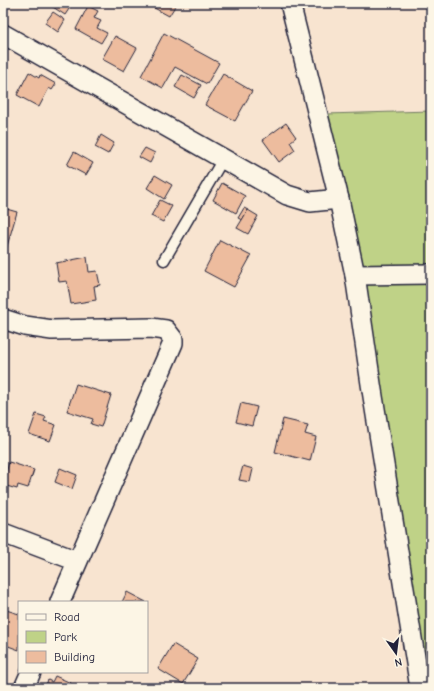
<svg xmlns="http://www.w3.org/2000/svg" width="434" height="691" font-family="'Comic Neue',sans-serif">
<rect width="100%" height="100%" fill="#f8e4d0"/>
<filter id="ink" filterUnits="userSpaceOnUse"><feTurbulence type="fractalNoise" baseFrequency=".025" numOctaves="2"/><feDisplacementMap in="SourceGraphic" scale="8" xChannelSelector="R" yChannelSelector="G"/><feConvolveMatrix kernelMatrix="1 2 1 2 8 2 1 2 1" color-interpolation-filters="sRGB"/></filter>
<g filter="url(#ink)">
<polygon fill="#bfd287" stroke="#707a61" points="431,111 431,688 420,688 326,114"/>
<g fill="#edbc9e" stroke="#22223b">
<polygon points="52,3 73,3 65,15 50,5"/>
<polygon points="145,3 177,3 169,16"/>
<polygon points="88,6 98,11 94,18 101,21 97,28 107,33 101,43 76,29"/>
<polygon points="53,12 65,20 58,32 45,23"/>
<polygon points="164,33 219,63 207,84 175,67 163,88 141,76"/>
<polygon points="115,36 137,48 124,71 102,59"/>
<polygon points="29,72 39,78 40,75 56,84 52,90 49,88 39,107 17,95"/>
<polygon points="223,74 252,91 235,121 205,105"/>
<polygon points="182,75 201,85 194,98 175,87"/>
<polygon points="286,123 296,137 290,142 295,150 279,162 263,140"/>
<polygon points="101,135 114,143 108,154 95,147"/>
<polygon points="145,148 155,153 150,163 139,157"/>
<polygon points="74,152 93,163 86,175 67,165"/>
<polygon points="155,175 172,185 164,199 147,188"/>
<polygon points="222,183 245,196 236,213 213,200"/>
<polygon points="160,200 172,206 163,222 151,216"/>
<polygon points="3,208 17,212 3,260"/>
<polygon points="244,208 248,210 242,220 238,218"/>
<polygon points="248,210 258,216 248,234 237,228"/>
<polygon points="220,240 251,256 234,287 204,271"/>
<polygon points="87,257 89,272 97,271 100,285 94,286 96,300 71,304 67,281 59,282 56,263"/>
<polygon points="76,384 111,395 101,427 91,424 93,419 67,411"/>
<polygon points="241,403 257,407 252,426 236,422"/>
<polygon points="36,414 46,417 44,421 56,425 50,441 29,434"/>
<polygon points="283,419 308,425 305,434 316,437 310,461 275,452"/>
<polygon points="9,462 34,470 28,488 18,485 17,489 3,485"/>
<polygon points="243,466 253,469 250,482 239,480"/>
<polygon points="60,468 77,475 72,489 55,482"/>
<polygon points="127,592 146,602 122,602"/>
<polygon points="3,609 19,614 19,650 3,644"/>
<polygon points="173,644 198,659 183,684 158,669"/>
<polygon points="55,676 71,683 69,688 45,687 48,680 52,682"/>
</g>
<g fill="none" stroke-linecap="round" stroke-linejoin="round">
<g stroke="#22223b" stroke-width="13">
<polyline id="lane" points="164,260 223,159"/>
</g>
<g stroke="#22223b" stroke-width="22">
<g id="street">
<polyline points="290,3 339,199 355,275 371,384 420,688"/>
<polyline points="3,34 287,195 310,202 339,199"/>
<polyline points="355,275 431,274"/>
<polyline points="3,319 25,326 52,330 151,328 166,330 173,339 173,343 60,602"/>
<polyline points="3,533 77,561"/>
<polyline points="24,688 31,672"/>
</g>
</g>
<use href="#lane" stroke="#fcf5e5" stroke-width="10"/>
<use href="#street" stroke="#fcf5e5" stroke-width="19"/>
</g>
</g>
<rect width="434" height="691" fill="none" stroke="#fcf5e5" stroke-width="16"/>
<rect x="8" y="8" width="418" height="675" fill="none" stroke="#22223b" stroke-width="1.5" filter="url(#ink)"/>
<rect x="18" y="601" width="130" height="72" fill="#fcf5e5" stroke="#a5a1a1"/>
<rect x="26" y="614" width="20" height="6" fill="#fcf5e5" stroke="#a5a1a1"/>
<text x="54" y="621" font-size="12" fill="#22223b">Road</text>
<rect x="26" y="631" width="20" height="12" fill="#bfd287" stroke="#a5a1a1"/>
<text x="54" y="641" font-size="12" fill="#22223b">Park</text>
<rect x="26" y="651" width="20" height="12" fill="#edbc9e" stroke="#a5a1a1"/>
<text x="54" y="661" font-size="12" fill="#22223b">Building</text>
<g transform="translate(396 653) rotate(166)" stroke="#fcf5e5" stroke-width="3" paint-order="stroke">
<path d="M0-3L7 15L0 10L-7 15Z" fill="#22223b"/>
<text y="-6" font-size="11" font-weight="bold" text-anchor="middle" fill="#22223b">N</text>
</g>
</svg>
